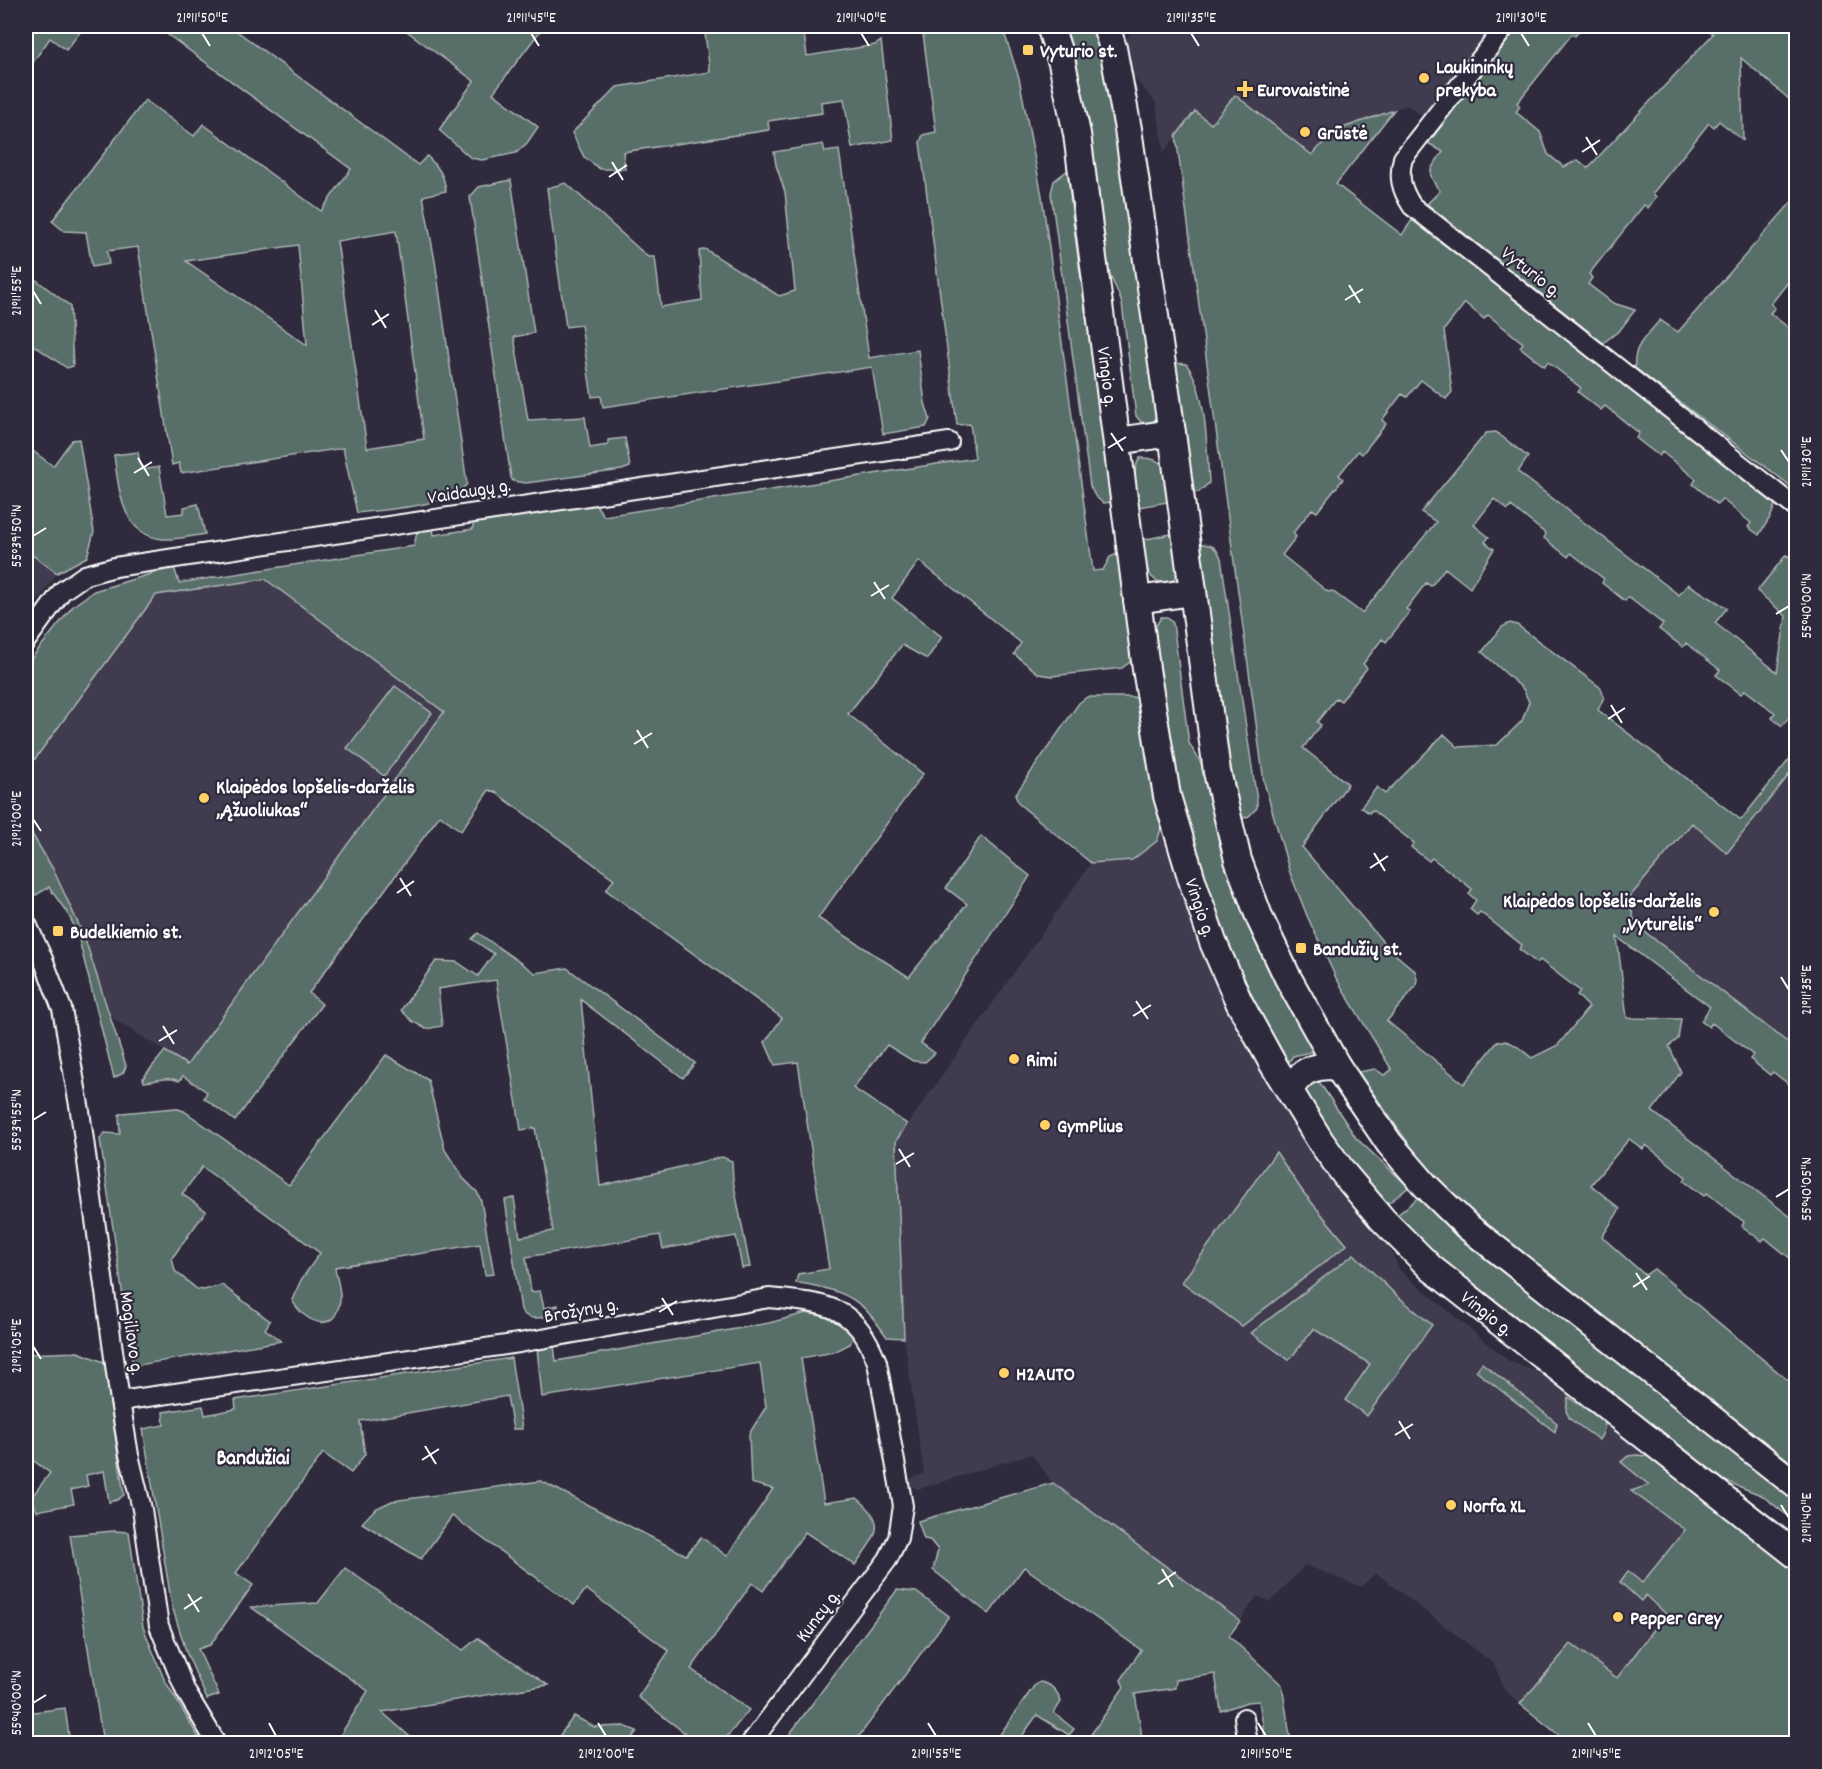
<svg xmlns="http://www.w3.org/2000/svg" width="1822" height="1769" font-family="Dekko,sans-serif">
<rect width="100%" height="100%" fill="#2f2a3d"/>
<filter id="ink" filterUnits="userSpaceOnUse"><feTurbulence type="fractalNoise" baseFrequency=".0167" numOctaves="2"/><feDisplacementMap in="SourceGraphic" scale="12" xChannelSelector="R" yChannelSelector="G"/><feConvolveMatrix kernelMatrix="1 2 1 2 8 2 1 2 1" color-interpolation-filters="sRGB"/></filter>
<g filter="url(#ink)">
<g fill="#403b50">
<polygon points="1134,26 1495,26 1422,116 1407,105 1334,131 1312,156 1235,95 1210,124 1195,112 1164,152 1156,103 1132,75 1124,44"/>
<polygon points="26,550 57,573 26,618"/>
<polygon points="265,579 444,712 187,1065 112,1018 84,936 53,869 26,824 26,771 156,595"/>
<polygon points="1796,766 1796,1049 1636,925 1628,899 1692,822 1727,853"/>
<polygon points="1162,826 1187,906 1214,978 1272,1086 1305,1139 1339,1188 1385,1238 1400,1271 1509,1361 1548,1374 1759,1542 1569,1743 1520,1704 1504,1689 1494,1664 1376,1573 1361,1587 1305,1565 1271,1602 1257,1596 1240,1621 1053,1483 1031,1454 919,1489 911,1486 908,1479 924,1474 904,1338 896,1141 1091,863 1132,860 1157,841"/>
</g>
<g fill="#596e68" stroke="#acb6b4" stroke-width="1.5" fill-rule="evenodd">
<polygon points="26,26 85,26 66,50 50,38 26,72"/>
<path d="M156 26H230L418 165 427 156C438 167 444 174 446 191L423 196 435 261 467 484C447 507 387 509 357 513L343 448 181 473 179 463 172 465 138 247 107 251 109 264 92 267 86 232 64 231 52 221 145 100 194 136 203 124 321 211 351 169ZM396 231 424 439 367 448 337 241ZM298 245 307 345 186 261Z"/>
<polygon points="400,26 544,26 493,93 538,127 527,143 516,153 482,160 471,158 439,130 474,81"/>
<polygon points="704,26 803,26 807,56 875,45 881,41 893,140 852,148 844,99 821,102 822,113 768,121 769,130 623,152 625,169 600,169 584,157 572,133 617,87 710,72"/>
<path d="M922 26H1002L1019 78 1042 196 1093 571 1103 570 1110 557 1119 553 1134 659 1122 668 1052 676 1039 674 1014 654 1021 643 919 561 892 598 942 637 927 659 902 645 848 714 923 774 818 918 909 977 967 904 946 888 981 836 1030 876 921 1043 935 1053 925 1062 913 1061 887 1045 853 1088 907 1124 896 1141 904 1338 887 1337C868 1310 858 1296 824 1288 814 1286 806 1283 796 1283L798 1274 829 1269 798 1062 775 1065 765 1042 782 1018 606 890 614 879 495 792 489 790 461 831 440 815 309 993 322 1004 235 1121 204 1098 207 1092 183 1076 179 1081C169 1076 156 1081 144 1082L143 1078 165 1051 187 1065 444 712 265 579 156 595 26 771V665L73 606 94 591 174 567 179 583 414 546 417 532 433 529 434 535 473 529V522L596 505 604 516 975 458 970 424 957 425 920 142 923 135 936 132Z"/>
<path d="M1062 26H1093L1115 110 1157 412 1154 421 1148 423 1141 422 1136 416 1122 304C1118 290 1110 278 1106 264L1083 98Z"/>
<path d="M1519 26H1583L1575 36 1572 34 1517 103 1520 106 1516 112 1540 132 1548 154 1564 167 1578 160 1588 168 1713 34 1705 26H1796V105L1741 58 1743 140 1719 121 1714 127 1709 123 1653 193 1656 197 1648 208 1644 205 1589 274 1592 278 1588 284 1613 303 1635 310 1620 330 1603 343 1427 204 1440 191C1425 172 1429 171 1443 152L1428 143Z"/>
<path d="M1235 95 1312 155 1334 131 1394 110 1336 184 1402 235 1412 220 1777 500 1771 516 1759 535 1748 527 1751 523 1722 499 1717 504 1693 484 1696 479 1662 452 1659 456 1636 438 1639 433 1605 406 1601 410 1578 392 1581 388 1548 362 1544 366 1520 347 1523 343 1488 315 1484 319 1465 303 1444 330 1452 392 1446 399 1421 380 1407 397 1402 394 1382 420 1386 424 1362 454 1358 451 1339 475 1343 479 1317 512 1312 509 1293 533 1296 537 1282 555 1328 592 1332 591 1362 613 1436 522 1421 512 1486 433 1496 432 1528 457 1518 472 1679 595 1688 584 1727 608 1715 623 1777 672 1786 616 1757 591 1786 555 1796 560V709L1782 726 1772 718 1775 713 1745 690 1741 694 1716 675 1720 670 1686 643 1683 647 1659 629 1663 624 1628 597 1625 601 1602 583 1604 579 1571 553 1568 557 1544 538 1546 534 1511 506 1508 510 1494 499 1474 525 1489 537 1485 542 1494 549 1470 588 1445 568 1431 586 1426 583 1406 609 1410 612 1386 642 1382 639 1363 664 1367 668 1341 701 1336 698 1317 722 1321 725 1303 748 1348 784 1302 847 1389 949 1415 971 1417 979 1416 986 1387 1021 1464 1084 1498 1041C1512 1039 1521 1050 1532 1058L1558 1045 1589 1007 1577 995 1580 991 1540 960 1537 963 1519 949 1522 945 1480 912 1477 915 1470 909 1476 900 1469 894 1472 889 1432 858 1429 861 1411 847 1414 843 1372 810 1369 813 1361 807 1377 787 1385 794 1444 734 1458 747 1497 745 1522 721 1529 702 1523 689 1482 652 1502 627 1510 623 1517 625 1601 688 1604 697 1598 710 1741 820 1796 751V766L1727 853 1692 823 1628 899 1636 925 1796 1049V1090L1773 1072 1770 1075 1750 1059 1753 1055 1712 1023 1709 1027 1701 1021 1710 1007 1617 937 1627 1018 1681 1019 1678 1039 1669 1046 1681 1072 1652 1111 1796 1221V1263L1765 1238 1762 1241 1742 1226 1744 1222 1707 1193 1704 1196 1684 1181 1686 1177 1646 1145 1643 1149 1629 1139 1591 1185 1620 1209 1602 1237 1645 1275 1654 1269 1796 1387V1466L1545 1272 1457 1201 1418 1157 1358 1072 1375 1069 1384 1075 1392 1070 1336 978 1308 918 1290 873 1264 782 1176 136 1195 111 1211 124Z"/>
<polygon points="823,144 825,152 839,150 869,358 918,350 925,403 930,419 926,427 883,434 872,367 603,407 601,396 592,397 581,325 566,327 547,188 566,183 648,257 655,257 661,307 702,300 699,251 705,249 779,296 795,291 785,192 776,165 774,152"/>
<polygon points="1068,170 1072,214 1112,502 1103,503 1095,496 1090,486 1051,193 1054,181"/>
<polygon points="511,180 534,333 514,337 528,420 585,417 590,448 608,445 608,440 625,438 630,467 622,470 526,483 513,481 511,478 470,197 479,187"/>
<path d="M1796 197V272L1771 304 1775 308 1770 313 1796 334V367L1793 371 1796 375V490L1635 368C1632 346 1647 336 1660 320L1678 332Z"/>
<polygon points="26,272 70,306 73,366 67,368 26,340"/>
<path d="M1175 363 1186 364C1207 389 1207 451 1209 483L1199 492 1193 493Z"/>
<polygon points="79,439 94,532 87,557 57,573 26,550 26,446 53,466 72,440"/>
<path d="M138 452 141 470 159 467 167 515 184 513V507L198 504 205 534C192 536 176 540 163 539 121 536 119 488 114 455Z"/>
<path d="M1140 458C1172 457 1166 478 1168 502L1139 507C1137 491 1130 472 1140 458Z"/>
<path d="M1171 534 1179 571 1173 581C1146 590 1144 559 1142 540Z"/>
<path d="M1200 544C1212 544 1216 547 1221 558L1257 801V808L1249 816 1241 819 1228 752Z"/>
<polygon points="1161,617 1167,617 1173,623 1189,743 1204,768 1315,1051 1293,1056 1286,1066 1237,974 1187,830 1174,769 1155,628"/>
<polygon points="395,686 432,713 384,776 347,748"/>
<polygon points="1087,697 1133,697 1139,699 1162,826 1157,841 1132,860 1091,863 1019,804 1015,795 1079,703"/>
<polygon points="26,824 53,869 84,936 126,1066 123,1073 114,1078 77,932 68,914 49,887 36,895 26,883"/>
<path d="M478 933 535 973 567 968 695 1063 683 1078 581 1000 600 1186 722 1157 732 1161 733 1180 750 1267 742 1268 736 1236 663 1249 660 1235 526 1257 531 1292 540 1291 544 1308 558 1305 556 1314C544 1316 529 1324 521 1310L505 1200 514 1198 520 1237 553 1231 535 1128 521 1130 496 980 438 989 442 1026 426 1029 412 1021 401 1010 436 961 457 962 478 976 494 954 472 939Z"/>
<path d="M386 1055 428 1080 445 1150 463 1178 477 1192 481 1201 494 1274 485 1275 480 1244 335 1267C336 1277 341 1289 340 1300 336 1336 304 1323 292 1300L301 1280 320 1253 202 1167 182 1194 206 1211 172 1258 175 1271 197 1289 204 1290 222 1285 270 1321 265 1329 281 1341 133 1366 100 1139 104 1133 120 1134 119 1115 122 1113 175 1108 184 1111 289 1185Z"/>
<polygon points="1316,1077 1356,1138 1409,1187 1386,1205 1339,1147 1302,1090"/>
<polygon points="1276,1152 1303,1192 1347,1245 1242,1326 1182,1282"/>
<polygon points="1419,1197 1456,1236 1796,1500 1796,1522 1761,1495 1720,1479 1452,1272 1396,1216"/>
<polygon points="1354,1254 1395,1294 1432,1325 1367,1416 1345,1400 1370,1364 1314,1329 1289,1360 1251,1333"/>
<path d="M806 1313 829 1317 855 1332 850 1344 834 1352 801 1358 824 1503 857 1498C890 1524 875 1536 855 1565L805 1532 763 1591 752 1583 691 1669 749 1710 722 1743H698L638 1697 669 1651 586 1589 574 1605 452 1516 421 1559 362 1523 375 1509 392 1501 541 1481 686 1555 701 1537 727 1556 773 1489 751 1483 749 1434 766 1407 760 1363 542 1397 537 1348 554 1346 556 1361 769 1323Z"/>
<polygon points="78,1352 104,1362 124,1495 117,1500 109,1502 104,1471 86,1475 88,1486 71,1490 74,1504 37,1511 30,1499 50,1473 26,1455 26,1354"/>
<polygon points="511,1358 522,1429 513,1429 507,1396 360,1421 365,1454 351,1473 323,1453 236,1573 253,1585 210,1645 198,1649 219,1695 207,1699 187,1654 172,1606 143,1429 164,1425 163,1412 203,1406 205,1415 236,1409 235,1400"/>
<polygon points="1482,1363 1557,1423 1555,1432 1476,1371"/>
<polygon points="1568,1397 1599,1418 1605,1424 1603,1433 1599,1440 1570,1419 1566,1411"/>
<polygon points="1637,1455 1652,1457 1796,1571 1796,1743 1569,1743 1520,1704 1571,1644 1617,1678 1666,1614 1646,1595 1641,1601 1620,1582 1628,1571 1642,1583 1685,1530 1631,1491 1649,1485 1621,1462 1628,1456"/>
<polygon points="1053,1483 1240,1621 1229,1636 1282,1685 1291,1743 1266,1743 1259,1701 1247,1702 1221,1711 1215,1674 1176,1680 1175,1688 1135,1694 1143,1743 1085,1743 1124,1687 1121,1680 1141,1650 1024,1567 989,1614 933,1570 938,1550 930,1540 924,1539 918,1521"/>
<polygon points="114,1531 129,1532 143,1627 164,1679 202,1743 103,1743 70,1535"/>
<polygon points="345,1568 463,1650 478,1638 548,1685 382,1712 417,1743 348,1743 339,1737 368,1691 251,1607 318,1603"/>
<polygon points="897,1590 916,1592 949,1616 854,1743 783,1743"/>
<path d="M1040 1682C1051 1684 1058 1691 1061 1702L1054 1713 1074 1729 1069 1735 1037 1715 1017 1743H994L1034 1686Z"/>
<polygon points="65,1708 70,1743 26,1743 26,1713"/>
<polygon points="574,1716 594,1727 624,1726 637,1731 628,1743 554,1743"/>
</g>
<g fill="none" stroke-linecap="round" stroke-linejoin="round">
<g stroke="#fff" stroke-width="22">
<g id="street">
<path d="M1506 26 1403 158C1398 177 1401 189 1412 206L1796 508"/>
<polyline points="26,641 62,591 85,575 115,567 949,442"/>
<polyline points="26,922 43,959 62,1009 80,1111 120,1401 129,1455 142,1509 159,1626 186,1692 217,1744"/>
<path d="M120 1401 519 1343 769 1298C825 1303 855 1304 877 1362L903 1506 898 1538 888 1559 750 1744"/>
<polyline points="1244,1718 1248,1744"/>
</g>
</g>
<g stroke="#fff" stroke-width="30">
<g id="secondary">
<path id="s1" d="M1050 26 1062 63 1077 134 1146 669 1167 796 1192 880 1213 942 1239 1002 1273 1064 1321 1142 1345 1175 1383 1220 1431 1268 1796 1555"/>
<polyline points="1106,26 1113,48 1128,129 1172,433 1217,772 1238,860 1260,919 1288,978 1337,1066 1389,1143 1425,1185 1467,1226 1796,1485"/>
<polyline points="1117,441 1172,433"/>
<polyline points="1137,600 1193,592"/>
<path d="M1290 1091C1299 1070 1315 1065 1337 1066"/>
</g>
</g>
<use href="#street" stroke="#2f2a3d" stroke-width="18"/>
<use href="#secondary" stroke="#2f2a3d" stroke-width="26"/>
</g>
</g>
<path fill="none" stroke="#fff" stroke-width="2" d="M202 33 210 46M531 33 539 46M861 33 869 46M1191 33 1199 46M1521 33 1529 46M1586 137 1597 155M1582 152 1600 140M612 162 623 180M609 177 627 165M1349 285 1360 303M33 291 41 304M1345 300 1363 289M375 310 386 328M372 325 389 314M1111 433 1123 451M1108 448 1126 437M1781 450 1789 462M138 458 149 476M134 473 152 462M33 536 46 528M874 582 885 599M871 596 889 585M1776 614 1789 606M1611 705 1622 723M1608 719 1625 708M637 730 648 748M634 744 652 733M33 819 41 831M1374 853 1385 871M1370 868 1388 856M400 878 411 896M397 893 414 881M1781 977 1789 990M1136 1001 1148 1019M1133 1016 1151 1005M163 1026 174 1044M159 1041 177 1030M33 1120 46 1112M899 1149 910 1167M896 1164 914 1153M1776 1197 1789 1189M1636 1273 1647 1290M1633 1287 1650 1276M662 1298 673 1315M659 1312 677 1301M33 1346 41 1359M1399 1421 1410 1439M1395 1435 1413 1424M425 1446 436 1464M422 1460 439 1449M1781 1505 1789 1518M1162 1569 1173 1587M1158 1584 1176 1572M188 1594 199 1612M184 1609 202 1597M33 1703 46 1695M269 1723 276 1736M598 1723 606 1736M928 1723 936 1736M1258 1723 1266 1736M1588 1723 1596 1736"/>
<g fill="#ffd166" stroke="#2f2a3d" stroke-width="2">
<rect x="1022" y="44" width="12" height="12" rx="3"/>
<circle cx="1424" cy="78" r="6"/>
<path d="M1242 80h6v6h6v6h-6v6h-6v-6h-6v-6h6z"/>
<circle cx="1305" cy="132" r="6"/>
<circle cx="204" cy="798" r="6"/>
<circle cx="1714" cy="912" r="6"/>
<rect x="52" y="925" width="12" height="12" rx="3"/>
<rect x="1295" y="942" width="12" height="12" rx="3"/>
<circle cx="1014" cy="1059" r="6"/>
<circle cx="1045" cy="1125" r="6"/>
<circle cx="1004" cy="1373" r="6"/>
<circle cx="1451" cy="1505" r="6"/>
<circle cx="1618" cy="1617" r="6"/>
</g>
<g text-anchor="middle" stroke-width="4.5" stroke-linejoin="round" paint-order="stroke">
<g font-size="20" font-weight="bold" fill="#fff" stroke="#2f2a3d" text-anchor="start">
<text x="1040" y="57">Vyturio st.</text>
<text x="1436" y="73">Laukininkų<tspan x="1436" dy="23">prekyba</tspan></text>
<text x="1257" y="96">Eurovaistinė</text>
<text x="1317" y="139">Grūstė</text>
<text x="216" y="793">Klaipėdos lopšelis-darželis<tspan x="216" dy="23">„Ąžuoliukas“</tspan></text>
<text x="1702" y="907" text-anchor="end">Klaipėdos lopšelis-darželis<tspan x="1702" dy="23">„Vyturėlis“</tspan></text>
<text x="70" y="938">Budelkiemio st.</text>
<text x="1313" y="955">Bandužių st.</text>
<text x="1026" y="1066">Rimi</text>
<text x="1057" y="1132">GymPlius</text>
<text x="1016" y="1380">H2AUTO</text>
<text x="1463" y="1512">Norfa XL</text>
<text x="1630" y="1624">Pepper Grey</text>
</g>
<g font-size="20" fill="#fff" stroke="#2f2a3d">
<text transform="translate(1532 271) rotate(38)" y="7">Vyturio g.</text>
<text dy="7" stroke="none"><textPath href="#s1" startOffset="356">Vingio g.</textPath></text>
<text transform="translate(469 490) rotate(-9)" y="7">Vaidaugų g.</text>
<text dy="7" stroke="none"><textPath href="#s1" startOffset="896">Vingio g.</textPath></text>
<text transform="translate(581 1309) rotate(-10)" y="7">Brožynų g.</text>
<text dy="7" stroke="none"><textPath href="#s1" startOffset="1400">Vingio g.</textPath></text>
<text transform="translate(133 1333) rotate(82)" y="7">Mogiliovo g.</text>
<text transform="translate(817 1615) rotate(-53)" y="7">Kuncų g.</text>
</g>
<g font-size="21" font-weight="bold" fill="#fff" stroke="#2f2a3d">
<text x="253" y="1464">Bandužiai</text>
</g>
</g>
<rect width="1822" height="1769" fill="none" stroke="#2f2a3d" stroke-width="66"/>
<rect x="33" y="33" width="1756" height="1703" fill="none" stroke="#fff" stroke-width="2"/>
<g font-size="15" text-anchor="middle" fill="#fff">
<text x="202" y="22">21°11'50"E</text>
<text x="531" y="22">21°11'45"E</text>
<text x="861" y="22">21°11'40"E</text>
<text x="1191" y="22">21°11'35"E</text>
<text x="1521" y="22">21°11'30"E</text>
<text transform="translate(16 291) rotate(-90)" y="5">21°11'55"E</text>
<text transform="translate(1806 462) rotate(-90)" y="5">21°11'30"E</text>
<text transform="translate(16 536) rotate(-90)" y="5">55°39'50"N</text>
<text transform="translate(1806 606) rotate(-90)" y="5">55°40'00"N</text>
<text transform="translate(16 819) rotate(-90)" y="5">21°12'00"E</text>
<text transform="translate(1806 990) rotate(-90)" y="5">21°11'35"E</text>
<text transform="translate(16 1120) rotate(-90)" y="5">55°39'55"N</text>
<text transform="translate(1806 1189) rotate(-90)" y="5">55°40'05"N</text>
<text transform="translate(16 1346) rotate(-90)" y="5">21°12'05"E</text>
<text transform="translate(1806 1518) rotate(-90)" y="5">21°11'40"E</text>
<text transform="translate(16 1703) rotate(-90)" y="5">55°40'00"N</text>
<text x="276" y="1758">21°12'05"E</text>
<text x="606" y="1758">21°12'00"E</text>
<text x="936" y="1758">21°11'55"E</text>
<text x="1266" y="1758">21°11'50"E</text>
<text x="1596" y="1758">21°11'45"E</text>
</g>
</svg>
